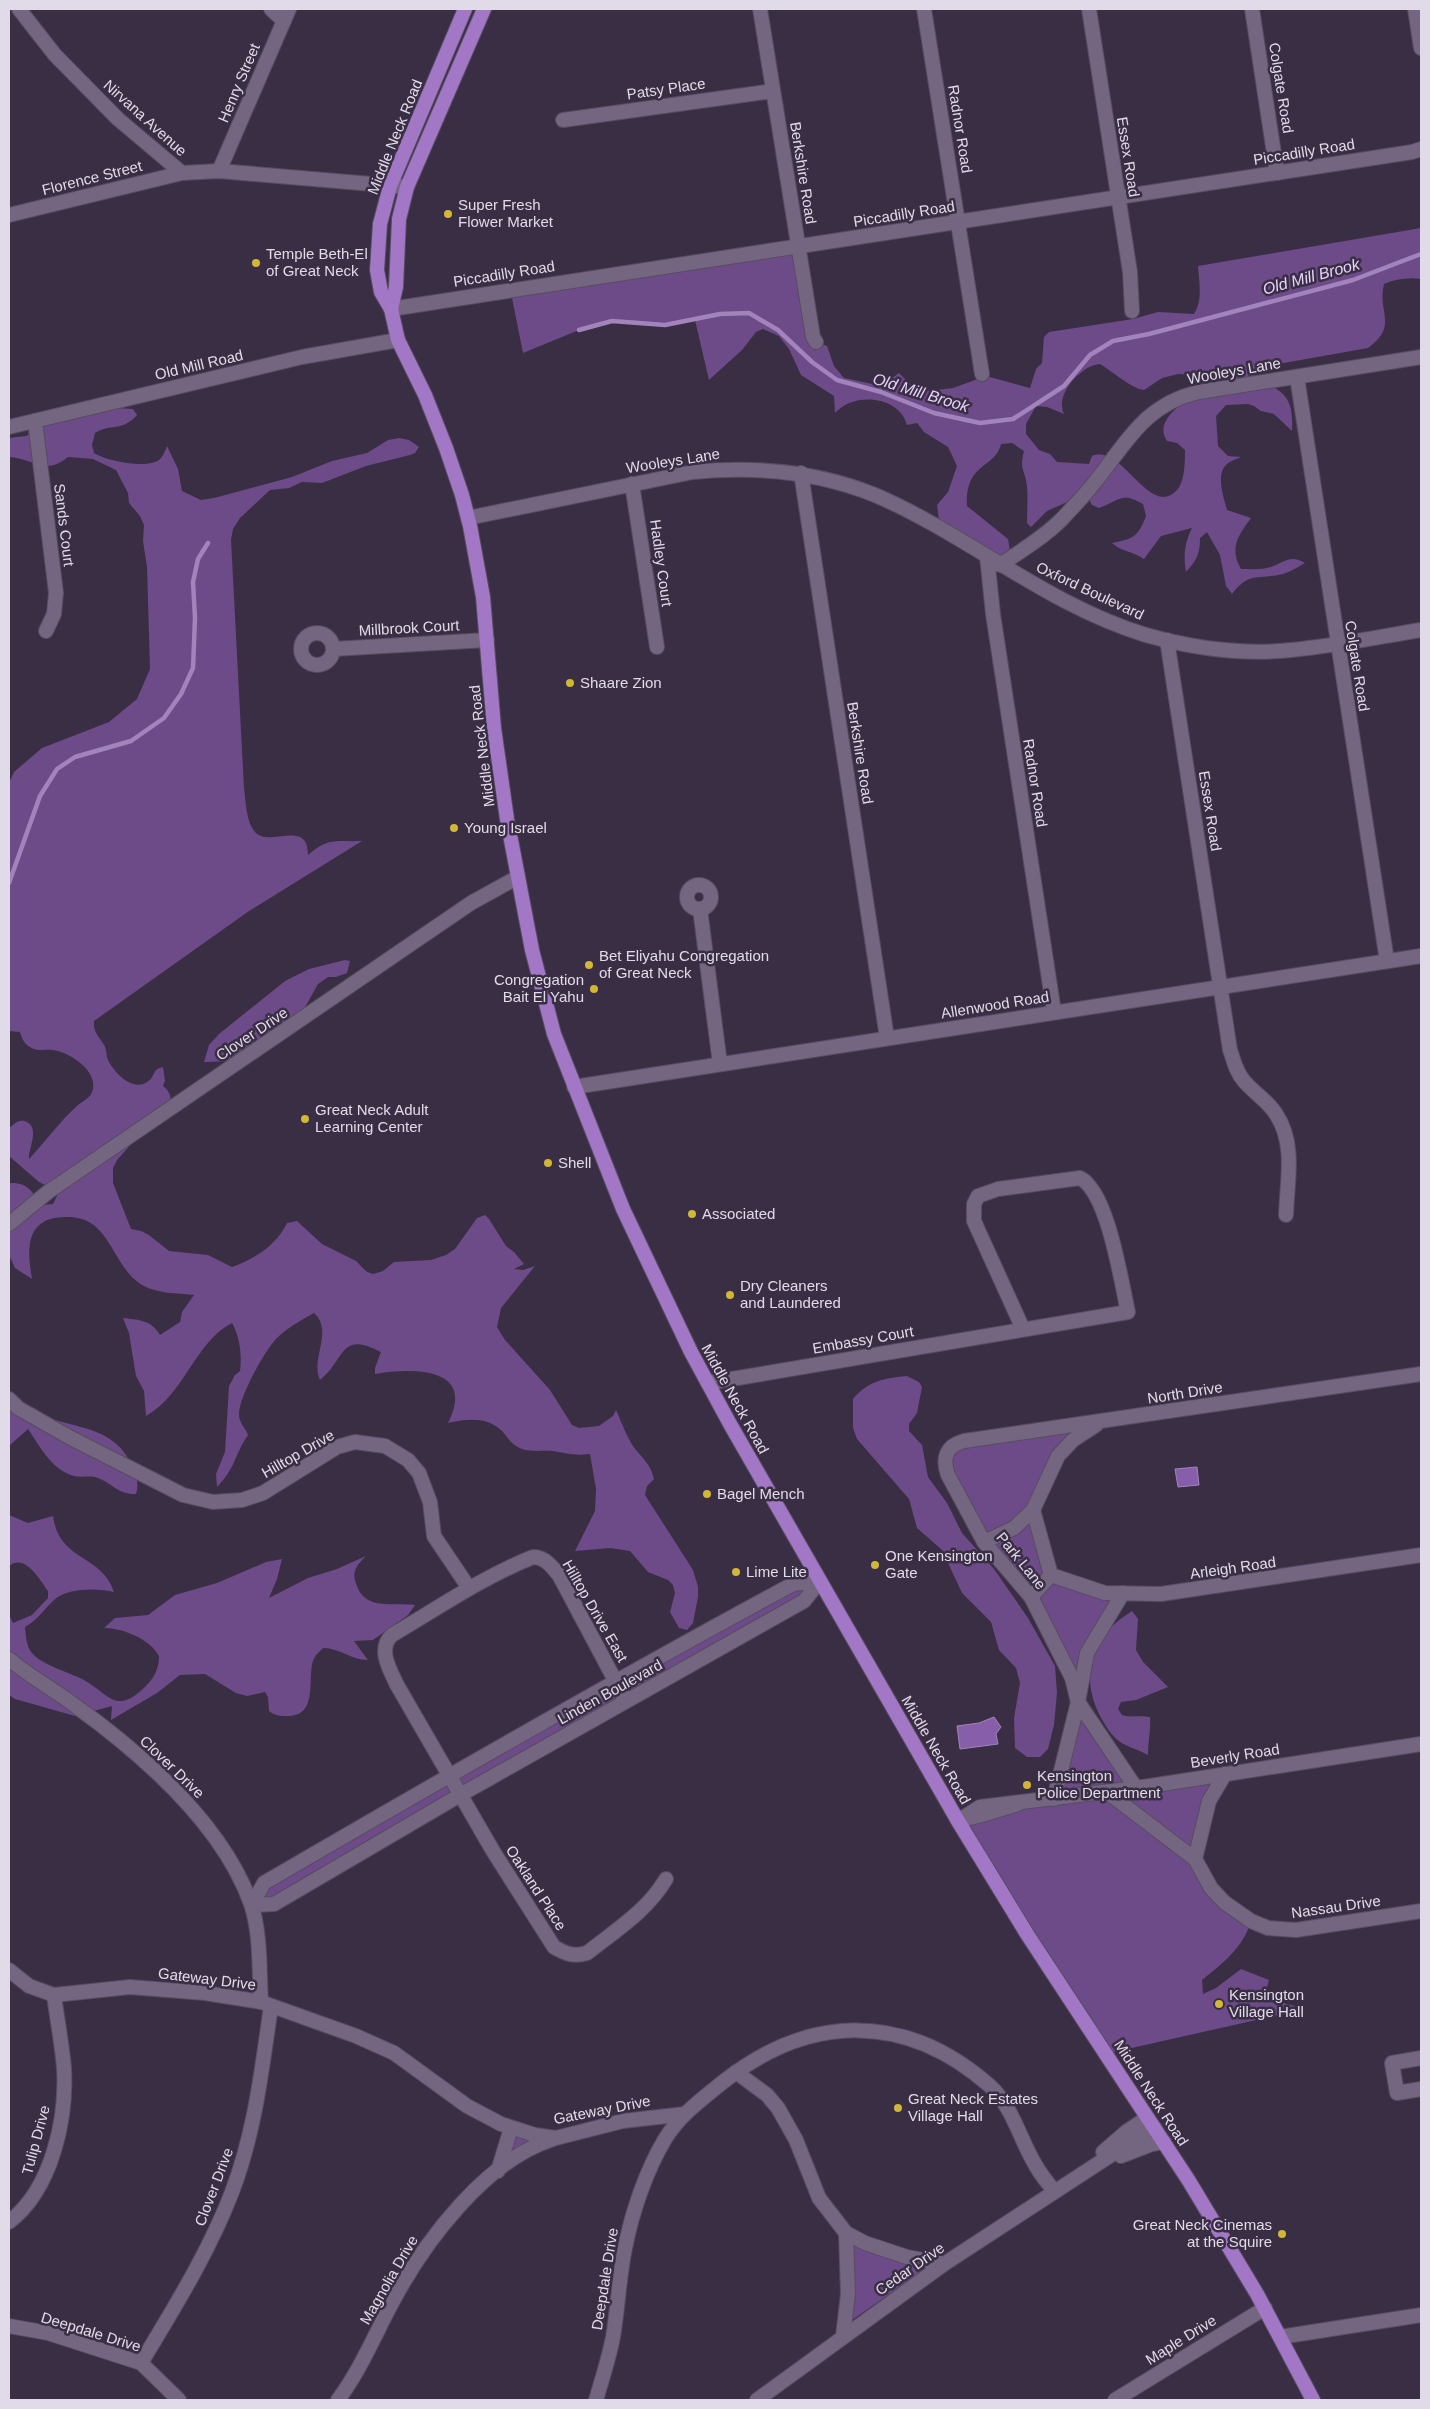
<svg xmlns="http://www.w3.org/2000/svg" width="1430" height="2409" font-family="Arial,sans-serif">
<rect width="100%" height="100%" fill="#3a2e45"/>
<g fill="#6c4b88" fill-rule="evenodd">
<path d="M1421 228V279C1409 277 1395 279 1384 284 1377 313 1399 325 1368 348L1278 364 1254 375C1282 393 1294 393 1292 431L1274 414 1261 411 1254 406 1248 404 1226 405 1216 416 1218 446 1228 456 1241 457C1237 459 1230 461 1227 464 1215 474 1224 498 1227 510L1251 518C1238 536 1229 548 1241 569 1251 569 1262 570 1271 567 1284 562 1291 554 1305 563 1298 567 1290 572 1283 574 1259 580 1249 571 1232 594L1226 586 1220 555 1207 532 1200 538C1200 554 1197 560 1186 572 1183 555 1185 542 1192 528L1161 536 1144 559C1133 551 1122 552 1112 543 1133 539 1138 537 1146 516L1143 504C1121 491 1119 501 1099 508L1092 505 1083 488 1067 502 1047 511 1031 527 1027 523C1027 510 1028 499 1027 486 1025 469 1019 471 1024 451L1012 443 1001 444C995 469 965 462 967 506L1008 539 1010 551 1004 555H992L939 520 937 505 948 492 957 466 948 447 924 432 917 423 907 425C899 395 853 392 835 413L834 396 801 375 789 349 779 336 763 329 756 332 742 350 709 380 695 320 665 325 612 321 579 330 523 353 511 293 798 247 816 342 827 346 834 366 844 378 877 385 887 382 899 373 912 386 928 391 953 388 986 376 1030 388 1036 369 1042 363 1044 337 1049 332 1133 319 1158 312 1194 314C1203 300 1199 282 1198 266ZM1100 364C1112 371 1132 389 1144 390L1162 378 1178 374 1225 376C1209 388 1148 414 1167 441L1177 443 1185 450C1185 461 1185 483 1176 491 1149 518 1122 443 1092 456L1089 464 1057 462 1050 454 1039 450 1026 434V424L1036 406 1047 407 1064 414C1054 394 1082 365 1100 364Z"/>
<path d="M116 408 133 409 137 415C122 432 112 423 95 433L92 445 94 453C106 461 147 469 159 460 163 457 165 451 167 446L178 469 182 491 201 500 214 498 292 477 332 461 367 453 388 440 399 438 409 440 419 447 415 453 410 455 366 466 322 483 302 482 289 488 270 490 240 518 233 529 231 540 244 788C246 802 246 823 256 833 271 847 308 819 308 855 329 837 336 842 362 841L249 911 94 1021C93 1033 99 1036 104 1045 107 1050 106 1055 108 1060 115 1074 135 1095 151 1079 153 1076 154 1072 157 1069L163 1067 165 1081 163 1086C174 1094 171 1106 169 1117L141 1133 117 1160 113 1168V1183L131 1229 141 1231 149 1235 169 1251 208 1255 232 1267C254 1259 277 1245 287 1223L297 1221 322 1244 356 1261 367 1272 373 1274 383 1271 394 1262 431 1260 446 1255 455 1249 477 1218 485 1215 489 1219 506 1246 514 1252 524 1264 514 1269 523 1270 535 1266 501 1308 497 1327 505 1340 550 1390 572 1425 579 1428 599 1426 613 1416 616 1410C621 1421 626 1435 633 1446 641 1457 651 1464 654 1479L647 1486 645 1495 693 1570 698 1587V1597L693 1623 687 1630 679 1628 670 1612 675 1593 673 1585 668 1580 648 1572 630 1551 610 1548 575 1551 595 1511 596 1489 590 1454C575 1456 566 1453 552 1451 540 1450 528 1453 518 1447 511 1444 507 1436 502 1431 487 1416 466 1419 448 1423 477 1366 411 1368 375 1374V1368L381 1352C339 1330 346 1359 320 1380 310 1359 334 1331 314 1313 301 1320 287 1328 276 1339 264 1352 239 1397 239 1414 239 1423 245 1427 248 1435 234 1455 236 1468 217 1487L216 1474 225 1452 229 1386 235 1375 240 1371C242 1355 240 1337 232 1323 194 1343 185 1394 146 1416L144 1391 136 1376 129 1333 123 1318C140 1320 151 1320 160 1335L180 1322 182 1312 194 1295C176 1293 158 1294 142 1285 112 1267 111 1219 71 1217 62 1217 53 1217 45 1221 24 1232 29 1260 32 1279L15 1268 9 1255V1183C28 1182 31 1191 42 1205L53 1204 59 1192 39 1182 9 1156V1128C14 1124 19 1118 27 1122 40 1129 28 1149 29 1159 45 1142 60 1121 78 1105 83 1101 90 1098 92 1092 100 1072 70 1052 53 1050 45 1049 37 1052 30 1047 24 1044 22 1038 20 1032L9 1031V783L14 772 42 748 109 722 137 699 150 669 147 567 143 541 144 525 140 516 129 503 128 493 116 470 93 459 68 457C45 476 35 459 10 457L9 438 26 436 46 424Z"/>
<polygon points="345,960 350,961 347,973 336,977 328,977 318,984 304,1009 232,1061 204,1062 209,1045 219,1034 285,981 309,969"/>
<path d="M907 1376 919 1382 922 1387 917 1413 909 1424V1431L922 1445 928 1477 947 1503 962 1533 994 1569 1028 1618 1055 1666 1057 1693 1054 1725 1048 1749 1040 1757H1027L1015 1748 1014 1718 1020 1683 1016 1668 999 1650 991 1622 962 1593 942 1550 917 1528 909 1499 857 1439 853 1428V1399C868 1381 885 1378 907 1376Z"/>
<path d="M9 1405C16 1405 25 1404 32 1407 40 1410 47 1417 55 1420 90 1430 118 1432 133 1468 137 1478 139 1485 136 1494 119 1495 113 1484 98 1478 91 1475 82 1478 74 1476 52 1470 41 1448 28 1429L9 1446Z"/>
<path d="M1099 1423 1073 1440 1033 1510 1051 1575 1123 1593 1087 1653 1078 1702 1136 1788 1225 1774 1209 1801 1200 1871 1251 1921C1243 1948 1223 1963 1202 1980L1203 1994 1216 1988 1241 1969 1269 1980 1264 1998 1295 2006 1296 2011 1105 2054 958 1821 1054 1799 1078 1702 1056 1643 984 1542 945 1457 948 1450Z"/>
<path d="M9 1515 28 1523 53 1516C59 1562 101 1553 114 1592 98 1588 67 1588 54 1600 43 1610 39 1619 25 1627 26 1636 26 1646 32 1653 41 1664 67 1672 80 1678 109 1692 114 1717 145 1687 154 1678 159 1669 159 1656 150 1639 123 1628 104 1628L115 1618 148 1615 175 1595 217 1583 266 1562 282 1559 277 1579 269 1598 308 1578 337 1569 366 1556C356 1566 351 1572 357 1586 366 1611 393 1602 415 1605L408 1615 373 1640 354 1641 368 1660C351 1660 340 1648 323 1648 319 1652 315 1655 313 1661 307 1677 319 1716 288 1716 280 1716 276 1716 269 1711L268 1697 265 1692 247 1696 236 1693 205 1674 180 1675 157 1693 111 1720 112 1706 75 1716 15 1699 9 1695V1615L13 1623 32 1615 48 1598V1591C40 1580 25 1553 9 1566Z"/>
<polygon points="820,1581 803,1602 274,1904 252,1905 264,1883 793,1584"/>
<path d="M1132 1611 1138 1619 1136 1650 1143 1662 1168 1687 1136 1700 1121 1702 1118 1709 1122 1715C1131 1718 1140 1715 1150 1717 1151 1729 1148 1742 1148 1755 1139 1750 1128 1747 1120 1742 1111 1736 1104 1723 1099 1714 1079 1672 1093 1635 1132 1611Z"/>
<polygon points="511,2130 547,2139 501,2164"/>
<polygon points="850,2242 931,2265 852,2320"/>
</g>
<g fill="#875ea9" stroke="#a283bc">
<polygon points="1197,1467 1199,1485 1178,1487 1175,1469"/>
<polygon points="994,1717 1001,1727 996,1734 998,1744 960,1749 957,1726 979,1723"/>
</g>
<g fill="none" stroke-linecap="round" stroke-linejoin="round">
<g stroke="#a283bc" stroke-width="4.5">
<polyline points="579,330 612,321 665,325 720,314 749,313 778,330 812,362 837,380 881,392 934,413 980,423 1013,419 1064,386 1090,355 1113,341 1149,334 1353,280 1421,254"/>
<polyline points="9,883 40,796 57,769 75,757 131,741 164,718 181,694 193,668 195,618 193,582 198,559 208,543"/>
</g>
<g stroke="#574c60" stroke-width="16">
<g id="minor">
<polyline points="19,9 55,55 118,119 182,173 219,171 407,187"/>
<polyline points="271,9 284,21"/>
<polyline points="760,9 813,337 816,342"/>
<polyline points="924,9 982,374"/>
<polyline points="1089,9 1130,272 1132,311"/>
<polyline points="1252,9 1277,173"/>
<polyline points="1415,9 1421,48"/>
<polyline points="563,120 773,91"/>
<polyline points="219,171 289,9"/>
<polyline points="9,215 182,173"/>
<polyline points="391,309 1412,152 1421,149"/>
<polyline points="1297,377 1387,961"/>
<polyline points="35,421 56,593 54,614 46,631"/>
<polyline points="801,473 887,1038"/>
<polyline points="632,484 657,647"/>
<path d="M468 518 693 472C755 466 816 471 875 495 968 535 1047 605 1146 635 1192 648 1243 655 1291 650 1335 646 1378 637 1421 630"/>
<polyline points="987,557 993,614 1054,1012"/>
<path d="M1000 565C1021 551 1044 537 1062 519 1073 507 1085 495 1095 482 1127 442 1145 404 1199 392L1421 357"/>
<circle cx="317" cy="649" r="16"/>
<path d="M1167 640 1230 1050C1234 1061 1236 1072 1244 1081 1254 1093 1268 1101 1276 1114 1296 1144 1287 1181 1286 1215"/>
<polyline points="333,649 487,640"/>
<circle cx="699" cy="897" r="12"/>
<polyline points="700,909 720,1064"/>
<polyline points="574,1087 1421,956"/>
<polyline points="9,1224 48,1192 471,903 518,877"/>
<path d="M708 1383C848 1360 988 1336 1128 1312 1121 1281 1108 1192 1080 1178L998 1189 978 1196 974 1204V1221L1023 1329"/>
<polyline points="9,1399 18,1408 69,1437 183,1495 213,1502 242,1500 263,1493 337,1447 355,1442 385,1446 408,1460 419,1473 430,1502 434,1536 469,1588"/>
<polyline points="1033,1510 1051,1575 1105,1593 1161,1594 1421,1555"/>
<polyline points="984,1542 1014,1528 1033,1510 1058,1456 1073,1440 1096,1425"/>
<path d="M820 1581 804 1601 460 1795 274 1904 252 1905 264 1883C439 1781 615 1680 793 1584Z"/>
<polyline points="1031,1597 1051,1575"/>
<path d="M9 1659C30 1677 55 1690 77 1707 143 1755 223 1825 251 1904 261 1934 259 1971 261 2002"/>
<path d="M626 1701 559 1575C551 1566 545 1557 533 1557 483 1577 438 1608 392 1635 377 1649 390 1670 397 1685L493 1851 554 1947C566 1954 574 1957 587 1953 616 1930 647 1911 666 1879"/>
<path d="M1136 1788 1078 1702 1072 1678 1031 1597 984 1542 948 1475C942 1458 946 1446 964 1441L1421 1374"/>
<polyline points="1107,1792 1195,1859 1211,1888 1224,1902 1251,1921 1268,1928 1296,1930 1421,1911"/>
<polyline points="1054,1799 1078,1702 1087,1653 1123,1593"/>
<polyline points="1018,1804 982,1815 958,1821 980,1807 1136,1788 1421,1744"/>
<polyline points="1195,1859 1209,1801 1225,1774"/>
<polyline points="9,1970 29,1986 54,1995 130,1987 205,1993 261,2002 356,2036 394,2053 467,2106 501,2124 535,2135 556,2138 623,2121 685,2114"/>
<polyline points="1421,2058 1392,2063 1397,2093 1421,2089"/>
<polyline points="736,2072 767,2095 778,2108 796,2140 819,2198 846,2233 865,2243 907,2257 944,2264"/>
<polyline points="498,2171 511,2128"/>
<path d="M9 2222C52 2189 67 2119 64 2068 62 2044 57 2019 54 1995"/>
<polyline points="9,2326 48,2333 141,2363 179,2400"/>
<polyline points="843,2336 848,2294 846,2233"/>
<polyline points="1280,2337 1421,2315"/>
<path d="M141 2363C174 2308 209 2252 232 2192 255 2132 262 2068 271 2006"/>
<path d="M338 2400C361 2369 375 2334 393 2301 425 2241 486 2160 553 2139"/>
<path d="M596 2400C602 2379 609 2358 613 2337 618 2307 619 2277 625 2248 632 2212 646 2171 665 2139 679 2116 702 2099 723 2082 809 2014 905 2011 990 2086 1013 2107 1020 2140 1036 2166 1041 2175 1048 2183 1054 2191"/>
</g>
</g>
<g stroke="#574c60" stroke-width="16">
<g id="tertiary">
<polyline points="9,427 302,357 398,340"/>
<polyline points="1103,2152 1126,2132 1147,2118"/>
<polyline points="1121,2156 1152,2144 1164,2142"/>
<polyline points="757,2400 944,2264 1154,2127"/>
<polyline points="1115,2400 1265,2308"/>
</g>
</g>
<g stroke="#574c60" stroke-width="16">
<g id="primary">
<polyline points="465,9 390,186 380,224 377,270 381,292 391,309 398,340 425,395 446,448 462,495 470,526 483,597 494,728 507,819 532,950 554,1034 623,1209 691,1352 730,1424 958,1821 1027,1934 1189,2181 1257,2294 1313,2400"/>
<polyline points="391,309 396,287 399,219 407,187 484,9"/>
</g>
</g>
<use href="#minor" stroke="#746680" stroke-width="14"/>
<use href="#tertiary" stroke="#746680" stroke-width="14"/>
<use href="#primary" stroke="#a277c6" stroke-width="14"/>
</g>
<g fill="#d0b736" stroke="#3a2e45" stroke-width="2">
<circle cx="448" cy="214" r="5"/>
<circle cx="256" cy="263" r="5"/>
<circle cx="570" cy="683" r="5"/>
<circle cx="454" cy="828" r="5"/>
<circle cx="589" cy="965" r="5"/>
<circle cx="594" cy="989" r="5"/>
<circle cx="305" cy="1119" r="5"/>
<circle cx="548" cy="1163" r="5"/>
<circle cx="692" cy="1214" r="5"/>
<circle cx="730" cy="1295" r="5"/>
<circle cx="707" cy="1494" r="5"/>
<circle cx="875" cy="1565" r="5"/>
<circle cx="736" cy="1572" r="5"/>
<circle cx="1027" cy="1785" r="5"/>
<circle cx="1219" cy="2004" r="5"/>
<circle cx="898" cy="2108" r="5"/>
<circle cx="1282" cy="2234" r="5"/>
</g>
<g text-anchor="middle" stroke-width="5" stroke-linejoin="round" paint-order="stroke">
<g font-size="15" fill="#e1dae8" stroke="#3a2e45">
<text transform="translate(239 83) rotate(-67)" y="5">Henry Street</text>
<text transform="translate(1281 88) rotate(81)" y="5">Colgate Road</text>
<text transform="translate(666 89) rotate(-8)" y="5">Patsy Place</text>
<text transform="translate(145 118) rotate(42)" y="5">Nirvana Avenue</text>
<text transform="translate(960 129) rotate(81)" y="5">Radnor Road</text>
<text transform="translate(395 137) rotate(-68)" y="5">Middle Neck Road</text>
<text transform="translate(1304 152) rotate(-9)" y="5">Piccadilly Road</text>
<text transform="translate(1128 157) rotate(81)" y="5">Essex Road</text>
<text transform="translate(803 173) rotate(81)" y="5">Berkshire Road</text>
<text transform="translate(92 178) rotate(-14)" y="5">Florence Street</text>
<text transform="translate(904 214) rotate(-9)" y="5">Piccadilly Road</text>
<text transform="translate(504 274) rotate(-9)" y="5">Piccadilly Road</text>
<text transform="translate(199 365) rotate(-13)" y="5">Old Mill Road</text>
<text transform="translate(1234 371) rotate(-10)" y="5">Wooleys Lane</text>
<text transform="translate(673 461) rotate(-9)" y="5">Wooleys Lane</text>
<text transform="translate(64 525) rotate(83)" y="5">Sands Court</text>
<text transform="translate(661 563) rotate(82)" y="5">Hadley Court</text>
<text transform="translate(1090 591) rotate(25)" y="5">Oxford Boulevard</text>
<text transform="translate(409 628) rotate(-3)" y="5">Millbrook Court</text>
<text transform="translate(1357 666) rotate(81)" y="5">Colgate Road</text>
<text transform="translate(482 746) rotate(-97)" y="5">Middle Neck Road</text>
<text transform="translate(860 753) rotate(81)" y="5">Berkshire Road</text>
<text transform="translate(1035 783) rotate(81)" y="5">Radnor Road</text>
<text transform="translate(1210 811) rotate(81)" y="5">Essex Road</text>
<text transform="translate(995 1005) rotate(-9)" y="5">Allenwood Road</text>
<text transform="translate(252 1034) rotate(-34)" y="5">Clover Drive</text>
<text transform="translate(863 1340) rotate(-10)" y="5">Embassy Court</text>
<text transform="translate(1185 1393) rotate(-9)" y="5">North Drive</text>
<text transform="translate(735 1399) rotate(61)" y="5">Middle Neck Road</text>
<text transform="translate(298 1454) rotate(-30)" y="5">Hilltop Drive</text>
<text transform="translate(1021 1561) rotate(51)" y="5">Park Lane</text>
<text transform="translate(1233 1568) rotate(-8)" y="5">Arleigh Road</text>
<text transform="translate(595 1611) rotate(60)" y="5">Hilltop Drive East</text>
<text transform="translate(610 1692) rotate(-29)" y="5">Linden Boulevard</text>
<text transform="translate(936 1750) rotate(60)" y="5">Middle Neck Road</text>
<text transform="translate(1235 1756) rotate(-9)" y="5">Beverly Road</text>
<text transform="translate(172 1767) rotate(44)" y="5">Clover Drive</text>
<text transform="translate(536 1888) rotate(57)" y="5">Oakland Place</text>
<text transform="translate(1336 1907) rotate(-8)" y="5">Nassau Drive</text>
<text transform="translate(207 1979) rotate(7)" y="5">Gateway Drive</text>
<text transform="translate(1151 2093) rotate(57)" y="5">Middle Neck Road</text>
<text transform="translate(602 2110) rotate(-11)" y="5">Gateway Drive</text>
<text transform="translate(36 2140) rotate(-75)" y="5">Tulip Drive</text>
<text transform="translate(214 2187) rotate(-69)" y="5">Clover Drive</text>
<text transform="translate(910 2269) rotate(-35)" y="5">Cedar Drive</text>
<text transform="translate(605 2279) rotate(-81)" y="5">Deepdale Drive</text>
<text transform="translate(389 2280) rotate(-60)" y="5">Magnolia Drive</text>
<text transform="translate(91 2332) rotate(17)" y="5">Deepdale Drive</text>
<text transform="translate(1181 2340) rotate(-32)" y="5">Maple Drive</text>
</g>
<g font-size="15" fill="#e1dae8" stroke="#3a2e45" text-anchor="start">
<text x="458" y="210">Super Fresh<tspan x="458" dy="17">Flower Market</tspan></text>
<text x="266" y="259">Temple Beth-El<tspan x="266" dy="17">of Great Neck</tspan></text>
<text x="580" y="688">Shaare Zion</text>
<text x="464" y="833">Young Israel</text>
<text x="599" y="961">Bet Eliyahu Congregation<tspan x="599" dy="17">of Great Neck</tspan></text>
<text x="584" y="985" text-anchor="end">Congregation<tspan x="584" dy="17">Bait El Yahu</tspan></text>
<text x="315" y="1115">Great Neck Adult<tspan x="315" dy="17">Learning Center</tspan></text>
<text x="558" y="1168">Shell</text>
<text x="702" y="1219">Associated</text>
<text x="740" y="1291">Dry Cleaners<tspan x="740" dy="17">and Laundered</tspan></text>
<text x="717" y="1499">Bagel Mench</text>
<text x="885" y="1561">One Kensington<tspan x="885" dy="17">Gate</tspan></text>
<text x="746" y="1577">Lime Lite</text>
<text x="1037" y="1781">Kensington<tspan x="1037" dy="17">Police Department</tspan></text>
<text x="1229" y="2000">Kensington<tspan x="1229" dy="17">Village Hall</tspan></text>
<text x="908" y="2104">Great Neck Estates<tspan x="908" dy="17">Village Hall</tspan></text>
<text x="1272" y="2230" text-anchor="end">Great Neck Cinemas<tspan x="1272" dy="17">at the Squire</tspan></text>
</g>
<g font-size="16" font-style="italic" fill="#e7d2fc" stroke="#3a2e45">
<text transform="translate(1311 276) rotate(-15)" y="6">Old Mill Brook</text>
<text transform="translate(921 392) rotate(17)" y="6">Old Mill Brook</text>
</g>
</g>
<rect width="1430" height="2409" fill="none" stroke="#e1dae8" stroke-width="20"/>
</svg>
